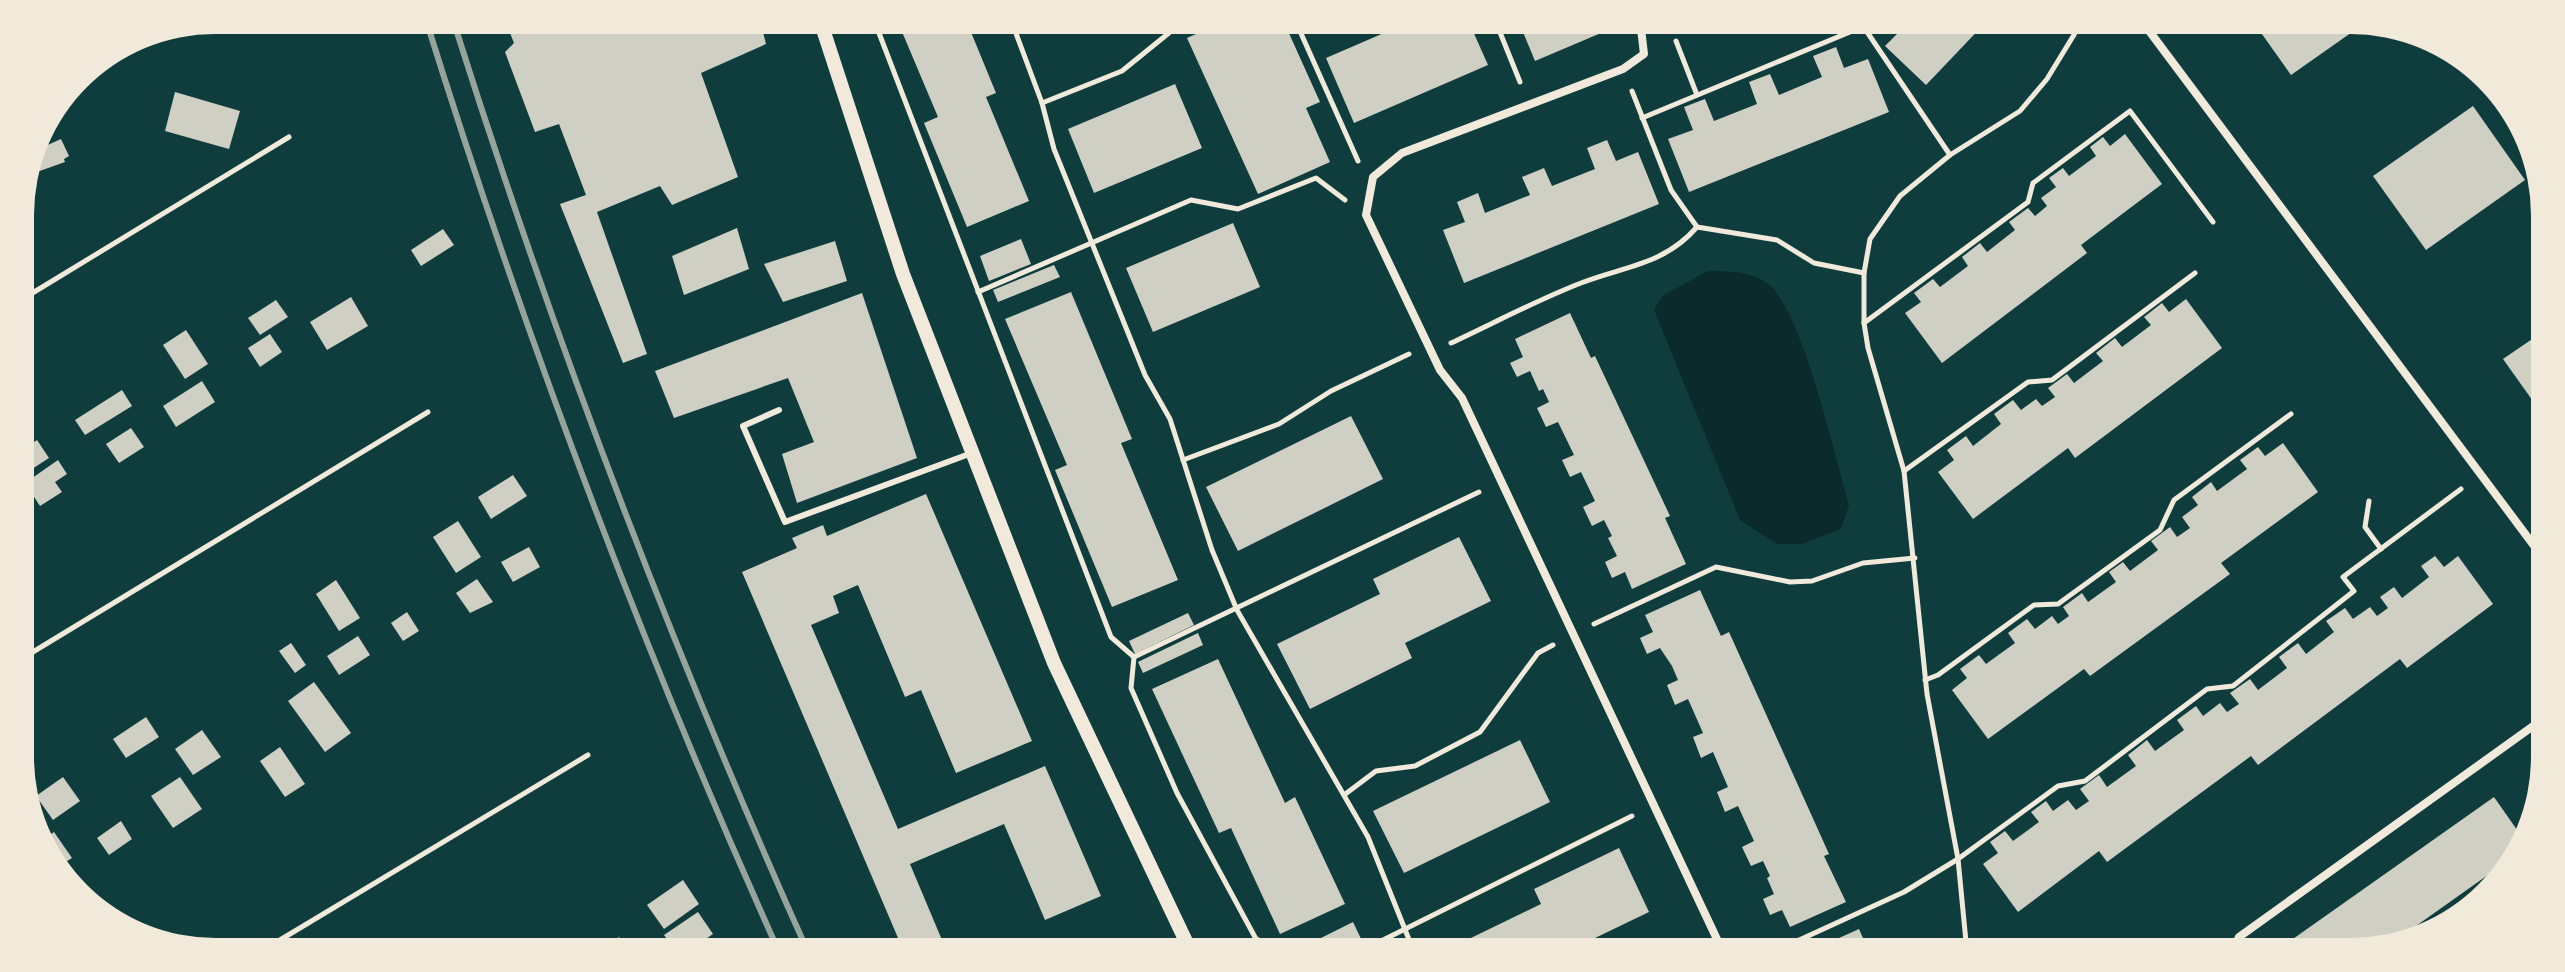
<svg xmlns="http://www.w3.org/2000/svg" width="2565" height="972" font-family="Karla,sans-serif">
<rect width="100%" height="100%" fill="#0f3d3e"/>
<path fill="#0a2a2b" d="M1708 271C1729 271 1749 271 1767 283 1801 306 1836 460 1849 505L1841 529 1802 544H1777L1740 520 1654 310 1662 296Z"/>
<g fill="#cfcfc3">
<polygon points="505,20 607,20 609,25 624,20 760,20 766,44 701,73 738,177 672,205 660,186 597,212 647,354 623,363 560,204 586,195 559,124 535,132 505,52 514,43"/>
<polygon points="897,20 966,20 996,93 986,97 1029,201 967,227 924,123 938,117"/>
<polygon points="1228,20 1283,20 1320,102 1306,108 1330,162 1258,194 1187,38"/>
<polygon points="1414,20 1468,20 1488,65 1354,123 1326,58"/>
<polygon points="1518,20 1595,20 1601,33 1535,61"/>
<polygon points="1895,20 1988,20 1926,85 1885,46 1903,28"/>
<polygon points="2252,20 2350,20 2365,23 2291,75"/>
<polygon points="1836,47 1844,68 1868,59 1889,112 1689,192 1668,139 1693,130 1684,107 1705,99 1714,121 1757,104 1749,82 1770,74 1779,95 1822,77 1813,56"/>
<polygon points="1175,84 1202,148 1094,193 1068,129"/>
<polygon points="175,92 240,111 229,149 165,131"/>
<polygon points="2473,106 2525,180 2426,250 2373,176"/>
<polygon points="2125,134 2162,184 2081,245 2087,253 1942,363 1905,313 1921,302 1914,293 1933,279 1940,287 1968,266 1962,257 1980,243 1987,252 2015,230 2009,222 2028,208 2035,216 2047,206 2041,198 2056,187 2049,178 2063,168 2069,176 2096,156 2090,147 2103,137 2110,146"/>
<polygon points="61,139 69,156 64,159 65,162 34,173 30,166 34,151"/>
<polygon points="1607,140 1616,161 1638,152 1659,204 1464,283 1443,230 1465,222 1457,202 1478,193 1485,213 1530,195 1522,177 1544,168 1552,186 1595,169 1587,148"/>
<polygon points="1233,223 1260,287 1153,332 1126,268"/>
<polygon points="737,228 749,269 684,295 672,256"/>
<polygon points="443,229 454,245 421,266 411,250"/>
<polygon points="1021,239 1031,264 989,281 980,256"/>
<polygon points="835,241 847,281 783,302 764,264"/>
<polygon points="1054,265 1060,277 998,302 993,290"/>
<polygon points="1071,292 1132,439 1121,443 1178,580 1112,607 1055,470 1067,465 1005,319"/>
<polygon points="862,293 917,458 797,503 782,454 814,442 788,378 674,418 655,371"/>
<polygon points="351,297 368,326 327,350 310,322"/>
<polygon points="2186,299 2222,348 2075,458 2068,448 1973,519 1938,472 1954,460 1947,450 1966,436 1973,446 2001,424 1994,414 2013,400 2021,410 2036,399 2042,406 2055,397 2048,388 2067,374 2074,383 2103,361 2096,353 2115,338 2122,347 2151,325 2144,317 2162,303 2169,312"/>
<polygon points="276,300 288,317 260,335 248,318"/>
<polygon points="1570,313 1591,358 1595,356 1670,516 1665,518 1686,564 1632,589 1625,572 1612,578 1605,562 1617,556 1608,538 1612,536 1604,520 1592,526 1583,507 1595,501 1581,472 1570,477 1562,460 1574,455 1558,422 1546,427 1537,408 1549,402 1543,389 1539,391 1530,371 1517,377 1510,363 1523,357 1515,339"/>
<polygon points="186,330 208,364 185,379 163,345"/>
<polygon points="2541,333 2541,384 2540,411 2503,359"/>
<polygon points="270,334 282,352 260,367 248,348"/>
<polygon points="202,381 215,402 176,427 163,406"/>
<polygon points="122,390 132,406 85,435 75,420"/>
<polygon points="1351,416 1383,479 1238,551 1206,487"/>
<polygon points="131,428 144,447 119,463 106,444"/>
<polygon points="37,440 49,458 32,469 22,450"/>
<polygon points="2283,443 2318,492 2221,563 2230,574 2090,676 2084,669 1988,739 1952,690 1967,678 1960,669 1979,655 1986,664 2015,643 2008,633 2027,619 2035,629 2052,616 2058,624 2069,616 2063,607 2082,593 2088,602 2116,582 2109,572 2123,562 2130,571 2158,550 2151,541 2170,527 2177,537 2190,528 2182,517 2198,505 2192,497 2211,482 2217,491 2247,469 2240,460 2258,447 2265,456"/>
<polygon points="58,460 67,474 55,482 62,492 40,506 25,483"/>
<polygon points="513,475 527,496 491,519 478,497"/>
<polygon points="926,494 1032,741 956,773 921,690 905,697 858,585 833,596 839,613 811,625 898,829 1045,766 1101,896 1045,920 1004,824 910,864 947,952 904,952 742,572 797,548 792,538 823,525 827,536"/>
<polygon points="458,521 481,557 456,573 433,537"/>
<polygon points="1459,537 1491,601 1405,643 1412,658 1310,709 1277,644 1380,594 1373,579"/>
<polygon points="529,547 540,567 513,582 501,562"/>
<polygon points="2435,556 2444,567 2458,556 2493,604 2407,668 2400,659 2258,765 2251,756 2107,862 2099,851 2018,912 1983,864 1998,853 1990,842 2005,831 2013,841 2039,822 2031,812 2046,801 2053,811 2068,800 2076,810 2089,801 2080,789 2099,775 2107,787 2136,766 2128,755 2147,740 2155,751 2184,730 2177,720 2196,706 2203,716 2220,703 2227,712 2239,704 2230,693 2250,679 2258,690 2287,668 2279,657 2298,643 2306,654 2334,632 2326,621 2345,608 2353,619 2370,607 2377,616 2388,608 2380,597 2394,587 2402,598 2429,577 2421,566"/>
<polygon points="477,579 493,602 470,613 456,593"/>
<polygon points="336,580 360,618 339,631 316,594"/>
<polygon points="1700,590 1721,636 1729,632 1829,854 1824,856 1846,902 1790,927 1782,910 1770,915 1763,899 1774,894 1767,878 1770,876 1763,861 1751,866 1742,847 1754,841 1738,806 1725,812 1717,792 1728,787 1713,752 1701,758 1693,737 1703,733 1688,699 1675,705 1667,685 1678,680 1672,666 1660,648 1647,654 1640,638 1653,632 1645,615"/>
<polygon points="407,612 419,631 403,641 391,623"/>
<polygon points="1188,613 1194,625 1135,654 1129,641"/>
<polygon points="1198,633 1203,645 1143,673 1138,662"/>
<polygon points="358,636 370,655 339,675 327,656"/>
<polygon points="291,643 306,665 295,673 279,651"/>
<polygon points="1218,659 1285,803 1295,797 1345,904 1280,934 1231,828 1219,833 1152,689"/>
<polygon points="314,682 351,733 325,752 288,701"/>
<polygon points="146,717 159,737 126,758 113,739"/>
<polygon points="202,730 221,757 193,775 175,749"/>
<polygon points="1520,740 1550,802 1404,873 1373,811"/>
<polygon points="280,747 305,784 285,797 260,761"/>
<polygon points="63,777 80,801 53,820 36,796"/>
<polygon points="180,777 202,809 173,828 151,796"/>
<polygon points="2494,797 2522,837 2502,865 2399,938 2362,952 2297,952 2290,941"/>
<polygon points="121,821 132,839 109,855 97,838"/>
<polygon points="54,832 72,858 59,866 45,838"/>
<polygon points="1619,848 1649,912 1566,952 1442,952 1541,904 1534,889"/>
<polygon points="683,880 699,904 664,929 647,905"/>
<polygon points="698,912 713,934 687,952 676,952 664,935"/>
<polygon points="1353,922 1364,945 1351,952 1293,952"/>
<polygon points="1859,929 1869,952 1808,952"/>
<polygon points="619,937 624,946 632,941 639,952 597,952"/>
</g>
<g fill="none" stroke-linecap="round" stroke-linejoin="round">
<g stroke="#f1e9da" stroke-width="5">
<polyline points="874,20 1111,637 1134,657"/>
<polyline points="1011,20 1042,103 1054,149 1145,375 1170,419 1212,550 1237,610 1368,837 1414,952"/>
<polyline points="1295,20 1358,161"/>
<polyline points="1495,20 1520,82"/>
<polyline points="1859,20 1950,155"/>
<polyline points="1676,41 1697,95"/>
<polyline points="1632,91 1671,190 1697,227 1777,240 1814,263 1864,273"/>
<polyline points="1042,103 1122,71 1175,28 1192,20"/>
<polyline points="1642,118 1862,27 1869,20"/>
<polyline points="978,292 1191,200 1238,209 1316,178 1345,200"/>
<polyline points="21,300 289,137"/>
<polyline points="1864,323 2028,202 2033,183 2130,111 2213,222"/>
<path d="M1451 343C1494 323 1537 300 1581 283 1625 266 1664 265 1697 227"/>
<polyline points="1183,460 1279,424 1331,391 1409,354"/>
<polyline points="1904,471 2028,382 2052,380 2195,273"/>
<polyline points="2369,501 2365,527 2381,549"/>
<polyline points="1594,624 1716,567 1790,582 1812,581 1863,563 1915,558"/>
<polyline points="23,658 428,412"/>
<polyline points="1925,680 1938,675 2034,605 2058,604 2160,530 2174,500 2291,414"/>
<polyline points="1344,795 1376,771 1415,766 1480,732 1538,653 1553,645"/>
<polyline points="260,952 588,755"/>
<polyline points="1281,952 1279,947 1256,939 1177,793 1131,688 1134,657 1479,492"/>
<polyline points="1359,952 1632,816"/>
<polyline points="1773,952 1904,892 1958,859 2058,786 2085,781 2207,689 2233,686 2354,591 2343,577 2461,489"/>
<polyline points="1967,952 1958,859 1927,694 1904,471 1868,348 1864,323 1864,273 1870,239 1900,196 1950,155 2020,111 2047,79 2083,20"/>
</g>
<polyline stroke="#f1e9da" stroke-width="6" points="779,410 743,426 785,522 972,453"/>
<g stroke="#f1e9da" stroke-width="8">
<polyline points="1640,20 1644,54 1623,69 1402,153 1373,177 1366,215 1440,370 1462,398 1723,952"/>
<polyline points="2141,20 2538,551"/>
<polyline points="2232,952 2239,937 2536,724"/>
</g>
<polyline stroke="#f1e9da" stroke-width="14" points="820,20 903,274 1054,663 1191,952"/>
<g stroke="#97a49c" stroke-width="6">
<path d="M426 20C525 337 643 650 779 952"/>
<path d="M453 20C553 337 672 649 808 952"/>
</g>
</g>
<path d="M0 0H2565V972H0ZM215 34H2350A181 181 0 0 1 2531 215V757A181 181 0 0 1 2350 938H215A181 181 0 0 1 34 757V215A181 181 0 0 1 215 34Z" fill="#f1e9da" fill-rule="evenodd"/>
</svg>
